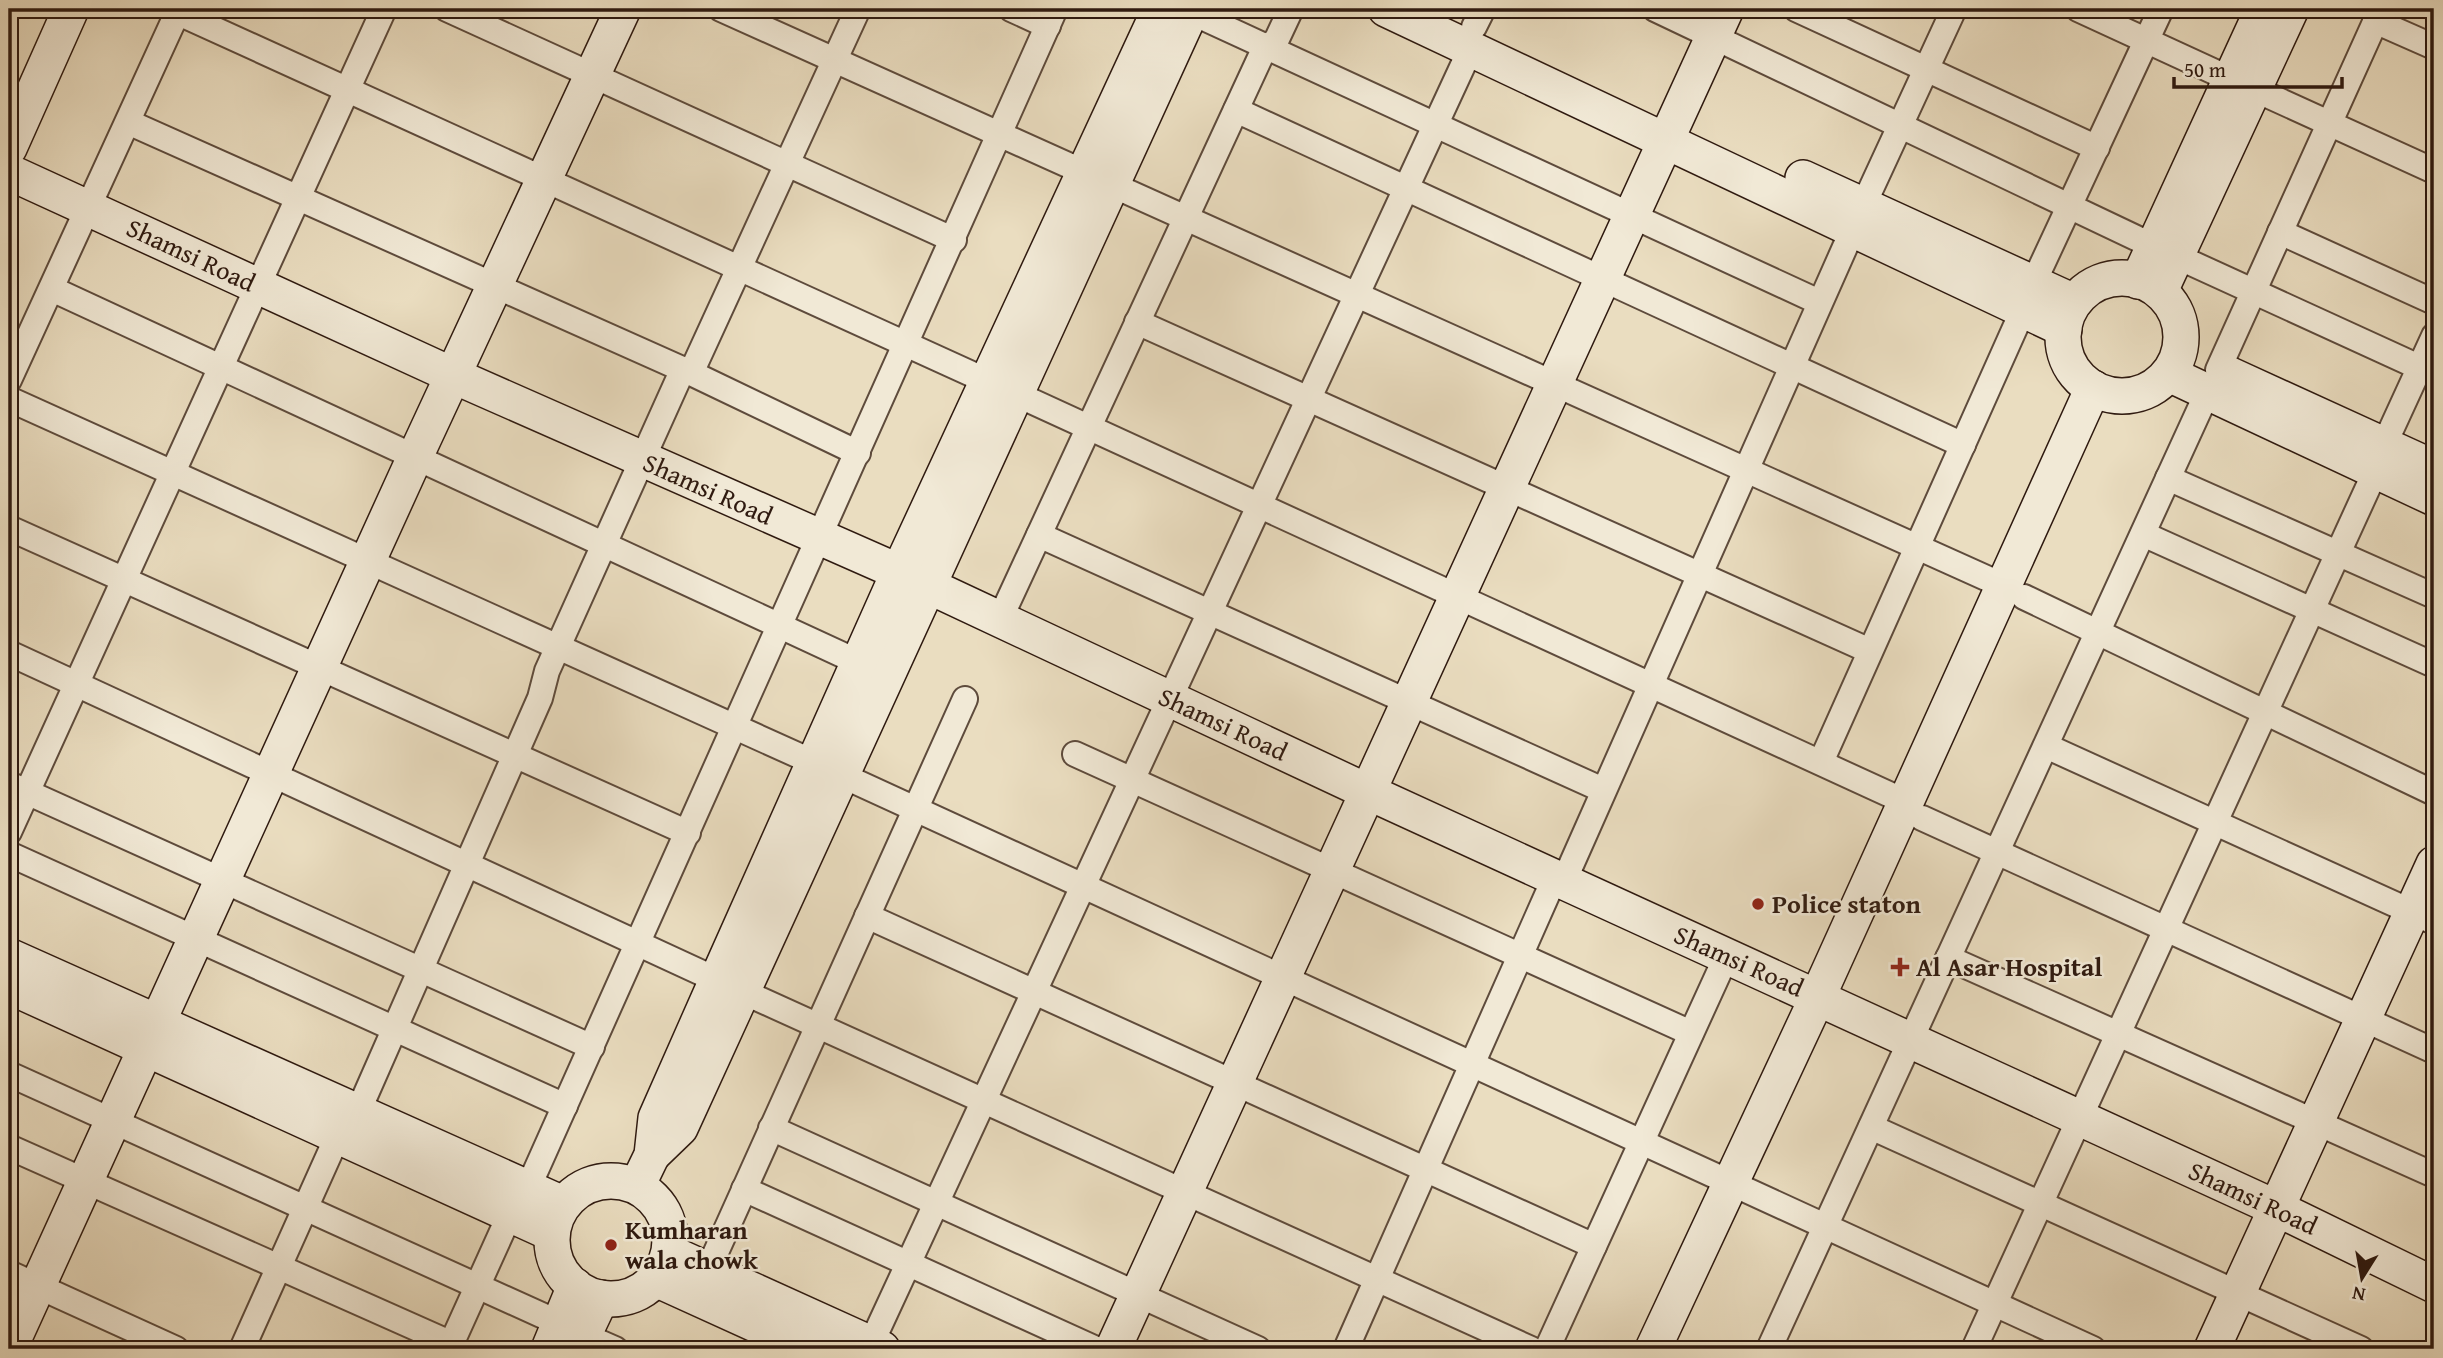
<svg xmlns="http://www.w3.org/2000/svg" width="2443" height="1358" font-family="'Gentium Book Plus',serif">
<rect width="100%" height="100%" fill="#eaddc0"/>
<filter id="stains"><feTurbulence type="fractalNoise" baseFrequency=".00286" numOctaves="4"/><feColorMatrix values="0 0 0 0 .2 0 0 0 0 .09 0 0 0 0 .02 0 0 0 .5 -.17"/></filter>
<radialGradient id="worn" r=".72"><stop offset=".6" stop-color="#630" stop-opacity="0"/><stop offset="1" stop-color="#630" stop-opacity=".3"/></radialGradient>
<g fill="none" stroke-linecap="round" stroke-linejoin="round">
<g stroke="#5e4b3c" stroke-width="28">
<g id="street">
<polyline points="170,9 987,381"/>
<polyline points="447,9 954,240"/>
<polyline points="721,9 2004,586"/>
<polyline points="1011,9 1048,26"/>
<polyline points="1655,9 2153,246"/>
<polyline points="1796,9 2097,148"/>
<polyline points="2078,9 2230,79"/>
<polyline points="1191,12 1819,302"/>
<polyline points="2375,21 2434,47"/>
<polyline points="1474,27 1483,9"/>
<polyline points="2254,89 2434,171"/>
<polyline points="1236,110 1963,445"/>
<polyline points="128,122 691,373 858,453"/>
<polyline points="1863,206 1954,9"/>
<polyline points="2280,232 2434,302"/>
<polyline points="2176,256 2434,374"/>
<polyline points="2033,284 2161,9"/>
<polyline points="52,289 860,663"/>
<polyline points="1137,322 1870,651"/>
<polyline points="2218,370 2381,9"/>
<polyline points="691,373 858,9"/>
<polyline points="9,380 179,9"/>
<polyline points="1016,394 1906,802"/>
<polyline points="9,399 815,763 2093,1349"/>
<polyline points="2384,445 2434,336"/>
<polyline points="2168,478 2434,596"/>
<polyline points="9,528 688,833"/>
<polyline points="2143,534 2434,665"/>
<polyline points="1039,535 1603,790"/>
<polyline points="2024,597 2434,793"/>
<polyline points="1000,619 1265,47 1276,41 1291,9"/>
<polyline points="9,653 717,980 1531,1349"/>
<polyline points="2046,746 2434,922"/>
<polyline points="1075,754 1691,1033"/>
<polyline points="1821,762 2023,310"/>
<polyline points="9,784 592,1047"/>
<polyline points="1922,818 2434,1051"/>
<polyline points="9,832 384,9"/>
<polyline points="9,854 565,1106"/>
<polyline points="1564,881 1853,229"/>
<polyline points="867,916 1594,1246"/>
<polyline points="1948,958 2434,1175"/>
<polyline points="9,1074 559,1323"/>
<polyline points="358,1112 540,698 547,671 683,369"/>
<polyline points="1871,1127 2361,1349"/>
<polyline points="771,1128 1258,1349"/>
<polyline points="9,1147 452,1344"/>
<polyline points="528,1188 1055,9"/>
<polyline points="744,1189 1096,1349"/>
<polyline points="708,1270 965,699"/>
<polyline points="9,1273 176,1349"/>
<polyline points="583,1335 615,1349"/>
<polyline points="871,1344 1471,48"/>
<polyline points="242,1349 338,1135"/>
<polyline points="449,1349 510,1214"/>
<polyline points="1346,1349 1555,877"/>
<polyline points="1547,1349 1727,955"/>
<polyline points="1769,1349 2208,391"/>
<polyline points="1974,1349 2376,470"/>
</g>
</g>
<g stroke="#2f1a10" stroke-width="38">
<g id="secondary">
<polyline points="1386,9 2064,329"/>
<polyline points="9,148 71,9"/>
<polyline points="9,172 452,375 899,572 1366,791 2276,1208 2434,1285"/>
<polyline points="1803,178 2074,302"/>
<circle cx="2122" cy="337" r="59"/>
<polyline points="2138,281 2263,9"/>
<polyline points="2160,291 2291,9"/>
<polyline points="2169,374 2434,498"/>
<polyline points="2228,374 2434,468"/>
<polyline points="9,956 563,1204"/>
<polyline points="9,986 551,1233"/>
<polyline points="652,1155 680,1128 1192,9"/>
<circle cx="611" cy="1240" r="59"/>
<polyline points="637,1186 652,1155 656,1118 717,980 899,572 1160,9"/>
<polyline points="670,1253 882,1349"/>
<polyline points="656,1279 810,1349"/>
<polyline points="9,1349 415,457 623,9"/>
<polyline points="549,1349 575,1286"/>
<polyline points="577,1349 601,1298"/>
<polyline points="1113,1349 1726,9"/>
<polyline points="1653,1349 1818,996 2093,388"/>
<polyline points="2212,1349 2434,864"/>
</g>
</g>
<use href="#street" stroke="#f1e9d6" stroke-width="24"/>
<use href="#secondary" stroke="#f1e9d6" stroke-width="35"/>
</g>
<g fill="#8f2418" stroke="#f1e9d6" stroke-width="2.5">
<circle cx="1758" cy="904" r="7"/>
<path d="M1896.5 956.5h7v7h7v7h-7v7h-7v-7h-7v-7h7z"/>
<circle cx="611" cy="1245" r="7"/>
</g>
<g text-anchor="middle" stroke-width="5" stroke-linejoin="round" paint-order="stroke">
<g font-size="26" fill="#2f1a10" stroke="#f1e9d6">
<text transform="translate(191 255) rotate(25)" y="9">Shamsi Road</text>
<text transform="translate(708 489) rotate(24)" y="9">Shamsi Road</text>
<text transform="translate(1223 724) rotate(25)" y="9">Shamsi Road</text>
<text transform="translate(1739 961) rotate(24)" y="9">Shamsi Road</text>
<text transform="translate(2253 1198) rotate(25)" y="9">Shamsi Road</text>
</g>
<g font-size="26" font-weight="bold" fill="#2f1a10" stroke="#f1e9d6" text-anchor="start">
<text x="1772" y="913">Police staton</text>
<text x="1916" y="976">Al Asar Hospital</text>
<text x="625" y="1239">Kumharan<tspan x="625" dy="30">wala chowk</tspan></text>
</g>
</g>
<rect width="2443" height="1358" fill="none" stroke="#eaddc0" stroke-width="35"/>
<rect x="10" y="10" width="2422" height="1337" fill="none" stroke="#2f1a10" stroke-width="3.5"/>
<rect x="18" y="18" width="2408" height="1323" fill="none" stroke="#2f1a10" stroke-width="2"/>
<g transform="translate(2362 1278) rotate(191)" stroke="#f1e9d6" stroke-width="5" paint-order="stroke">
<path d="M0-5L12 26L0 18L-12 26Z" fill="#2f1a10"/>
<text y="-10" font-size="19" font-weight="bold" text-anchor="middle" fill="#2f1a10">N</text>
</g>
<path d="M2174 77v10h168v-10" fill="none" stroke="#2f1a10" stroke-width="3.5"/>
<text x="2184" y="77" font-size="21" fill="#2f1a10" stroke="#f1e9d6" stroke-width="5" paint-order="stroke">50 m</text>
<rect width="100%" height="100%" filter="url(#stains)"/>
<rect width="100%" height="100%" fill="url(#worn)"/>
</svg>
